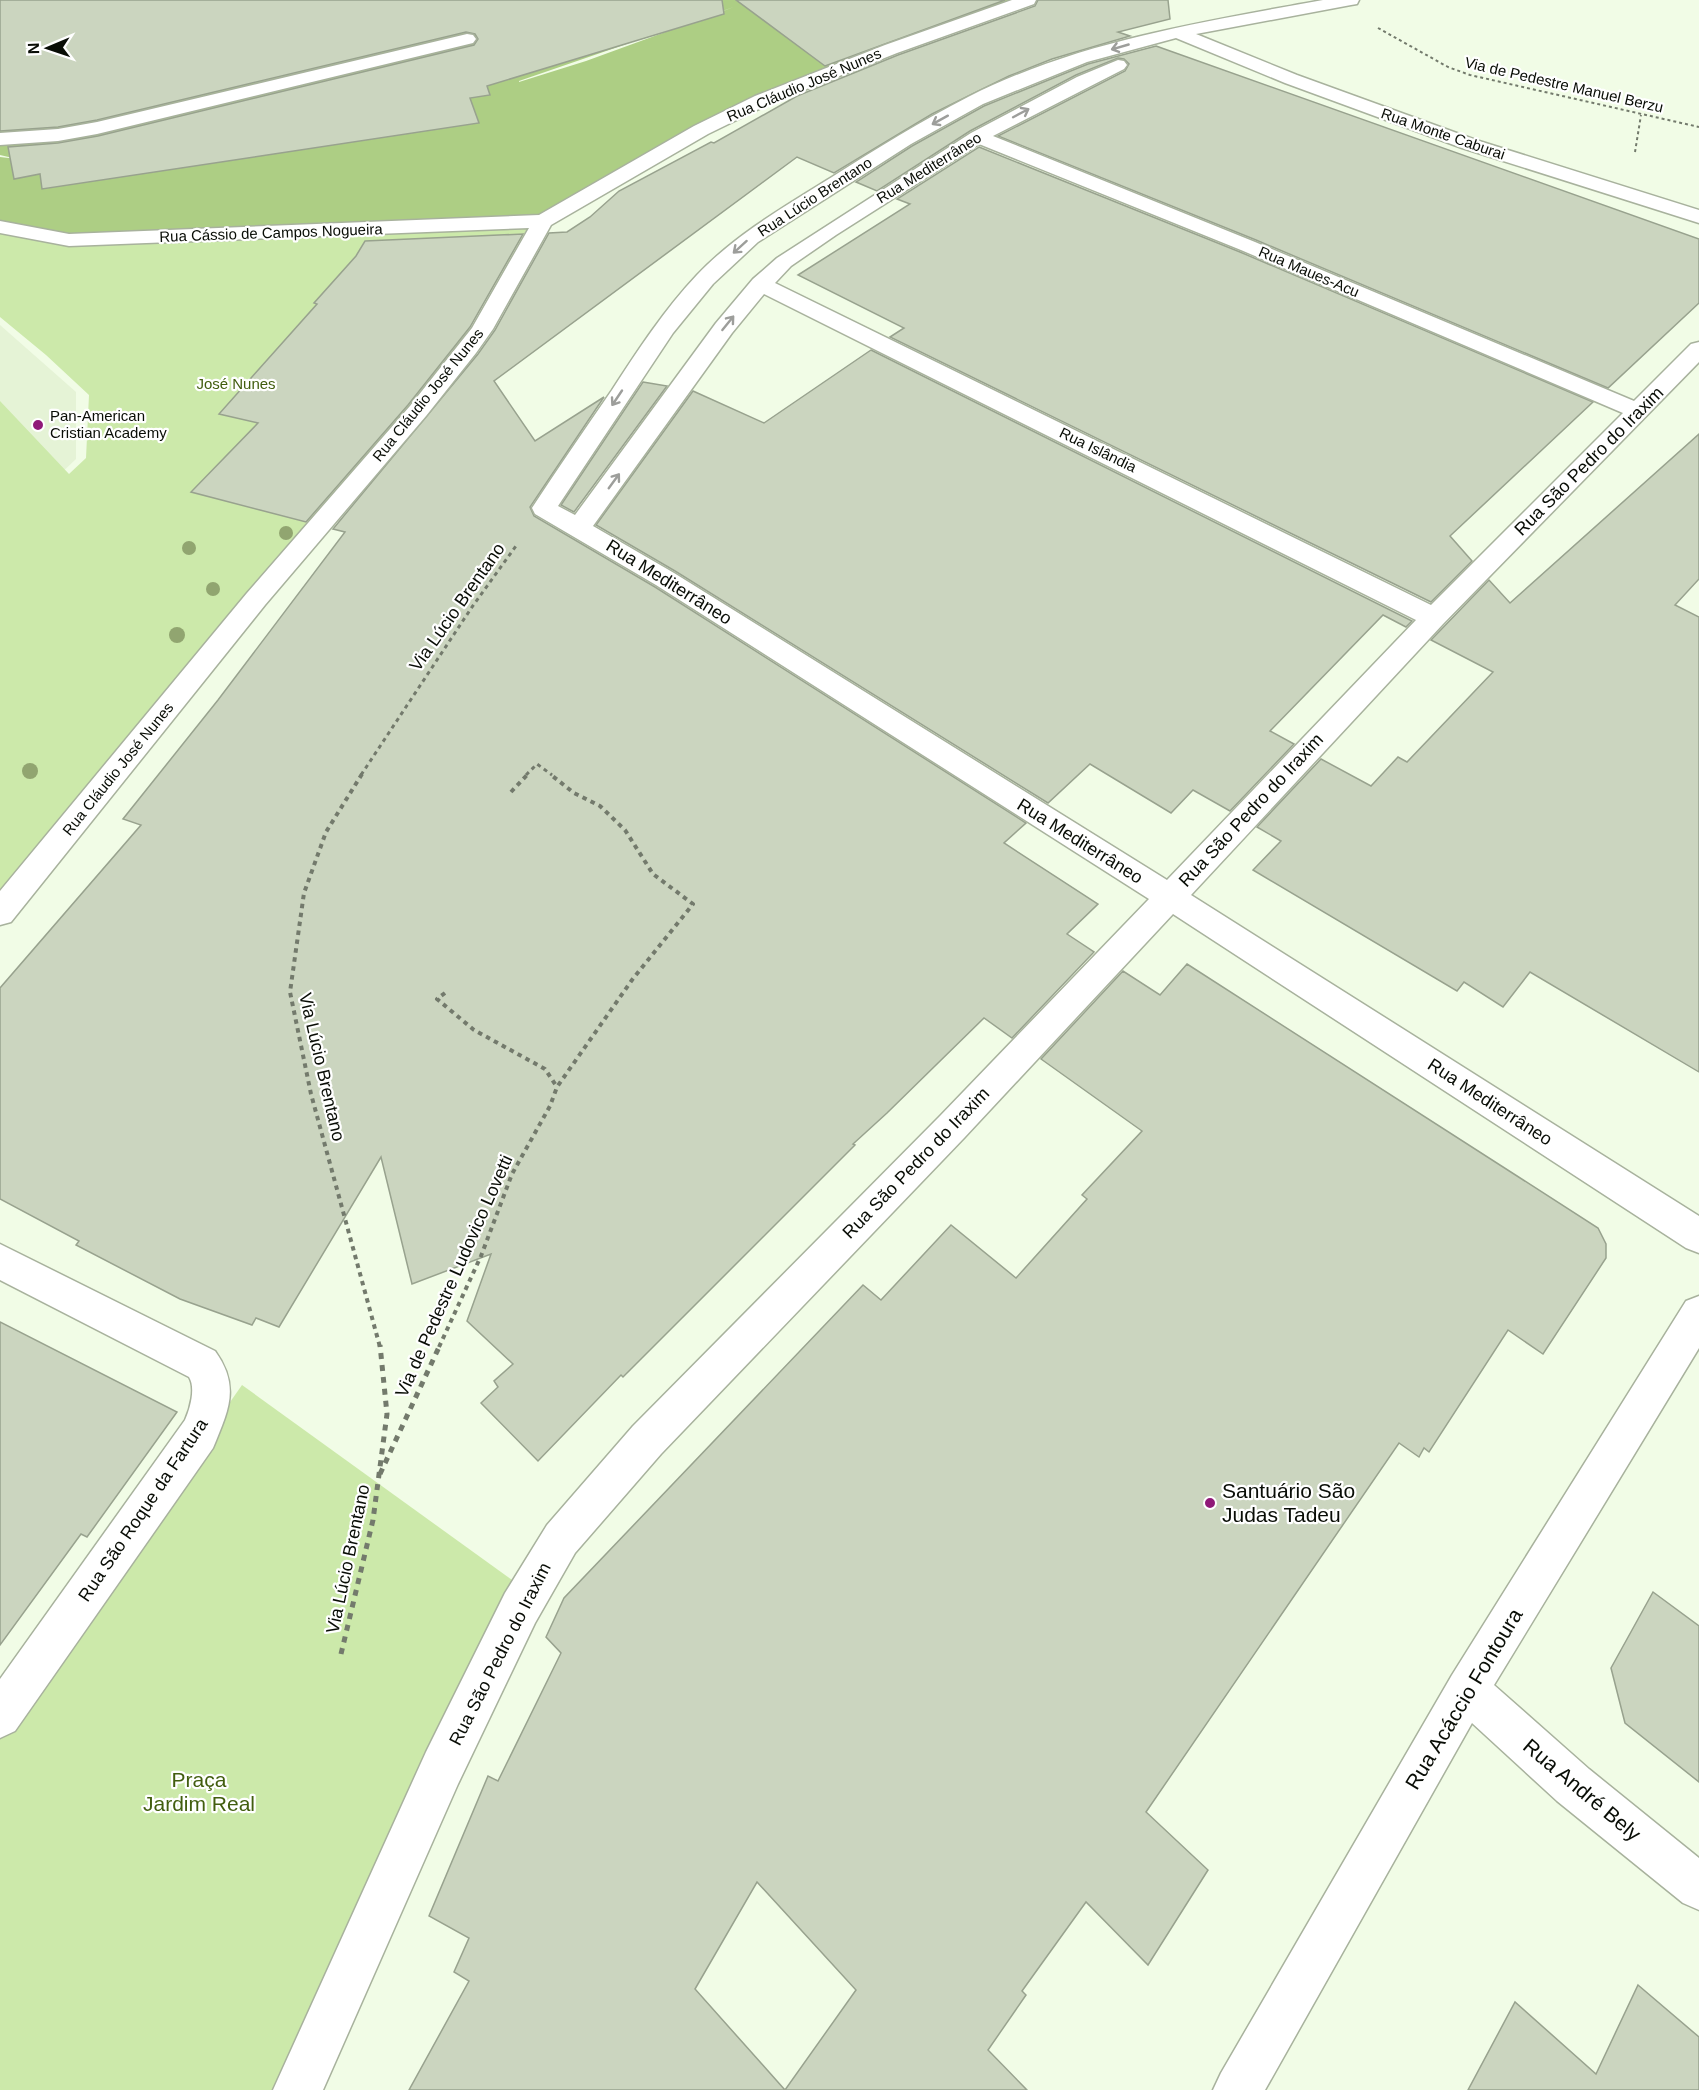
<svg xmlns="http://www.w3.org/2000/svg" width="1699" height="2090" font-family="Arial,sans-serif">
<rect width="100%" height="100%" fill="#f1fce6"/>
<polygon fill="#e5f3d6" points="0,325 76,392 76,459 0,531"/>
<g fill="#cce9aa">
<polygon points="530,224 465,336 342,489 0,896 0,401 69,474 86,458 89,395 46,355 0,317 0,231"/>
<polygon points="242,1385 512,1580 280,2090 0,2090 0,1731"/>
</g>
<path fill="#adce84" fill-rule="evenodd" d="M0 0H1025L760 100 542 220 72 238 0 222V157L17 159 0 155ZM734 7 586 61 519 82V81Z"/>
<g fill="#cbd5bf" stroke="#98a28e" stroke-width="1.5" fill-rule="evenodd">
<polygon points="0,0 722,0 724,14 487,86 490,95 470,98 479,123 42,189 40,174 14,179 8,147 58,143 98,136 474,45 478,39 475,34 466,32 97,120 58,127 0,131"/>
<polygon points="736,0 1005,0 825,66"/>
<polygon points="1038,0 1168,0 1170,19 1118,32 1130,36 1052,59 1009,76 932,114 834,173 797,157 494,381 535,441 604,397 530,507 534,516 655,587 1026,823 1004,843 1098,904 1067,934 1094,952 1012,1038 984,1018 887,1113 853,1144 855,1145 623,1377 621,1375 538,1461 481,1403 498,1387 494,1381 513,1364 467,1321 491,1254 412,1284 381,1157 279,1327 256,1318 252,1325 180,1299 76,1245 79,1241 0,1199 0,988 141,825 123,819 218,700 345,532 333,529 478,354 495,330 549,233 567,232 590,217 619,191 711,142 714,143 797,96 898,55 1035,6"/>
<polygon points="1156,46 1699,239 1699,303 1608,388 1256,240 998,136 1125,71 1129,64 1124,59 1118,58 1076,75 970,131 877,191 856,182 912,146 984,106 1088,64"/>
<polygon points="979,147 1240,252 1593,402 1450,536 1472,561 1431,602 890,337 904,328 798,275 910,204 897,199"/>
<polygon points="523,234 470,327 408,405 306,522 191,492 258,423 219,414 317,304 314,303 356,256 365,241"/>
<polygon points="871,350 1412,621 1406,627 1383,615 1270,731 1294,744 1230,811 1193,790 1171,813 1090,764 1048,803 675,571 596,525 693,391 764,423"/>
<polygon points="643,382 667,386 574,512 561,505"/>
<polygon points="1699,434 1699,579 1675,605 1699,617 1699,1072 1530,972 1503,1007 1464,982 1457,991 1253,870 1281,841 1257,827 1321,759 1371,786 1398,757 1407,762 1493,672 1431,640 1489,580 1510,603"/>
<path d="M1187 964 1598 1228 1606 1244V1258L1543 1354 1508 1330 1429 1452 1424 1448 1419 1457 1399 1443 1146 1812 1208 1870 1148 1965 1086 1902 1022 1991 1026 1995 988 2050 1027 2090H409L469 1981 454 1972 469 1938 429 1916 488 1776 498 1781 561 1653 546 1637 564 1598 863 1285 881 1300 951 1225 1016 1278 1087 1199 1082 1195 1142 1131 1041 1059 1123 971 1160 995ZM757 1882 856 1990 785 2090 695 1989Z"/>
<polygon points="0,1322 177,1412 87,1537 81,1534 0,1645"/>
<polygon points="1653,1592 1699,1626 1699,1782 1625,1723 1611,1668"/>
<polygon points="1638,1985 1699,2037 1699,2090 1468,2090 1515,2002 1596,2074"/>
</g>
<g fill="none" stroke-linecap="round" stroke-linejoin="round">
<g stroke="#a8b29d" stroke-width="3">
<polygon id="lane" points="467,34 473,35 476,39 473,43 97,134 58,141 0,145 0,133 58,129 97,122"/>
</g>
<g stroke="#a8b29d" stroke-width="3">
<g id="street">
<polygon points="1012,0 1036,0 1034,4 897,53 769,104 708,134 551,225 493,329 476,353 426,416 265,605 11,922 0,925 0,891 247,593 410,406 460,343 472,328 529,228 69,246 0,233 0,221 69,234 539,215 694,126 755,96 885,45"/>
<path d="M1323 0H1359L1357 4 1351 5 1196 34 1297 75 1476 140 1699 210V223L1462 148 1285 83 1176 38 1087 62 983 104 911 144 758 242 713 284 673 333 558 506 575 515 716 323 753 279 777 258 971 133 1077 77 1118 60 1124 61 1127 65 1124 69 993 136 1255 242 1634 401 1691 344 1699 342V362L1443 624 1191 895 1699 1216V1253L1686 1248 1173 914 964 1138 661 1454 575 1553 535 1623 458 1784 323 2090H273L426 1752 505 1593 547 1525 633 1426 940 1116 1149 899 656 585 535 514 532 508C558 468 585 429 612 390 638 350 664 310 697 275 735 235 785 206 832 177 876 149 921 121 968 97 1078 41 1203 22 1323 0ZM979 144 1241 250 1623 413 1431 605 775 283 791 266 836 235ZM764 294 1416 620 1167 880 674 573 593 526 732 333Z"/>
<path d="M0 1244 215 1351C241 1387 228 1411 213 1448L15 1731 0 1738V1679L185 1420C190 1409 196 1388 189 1377L0 1280Z"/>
<polygon points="1699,1296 1699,1348 1494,1685 1589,1769 1699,1858 1699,1910 1683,1903 1557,1801 1472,1723 1265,2090 1213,2090 1221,2073 1452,1675 1686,1301"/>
</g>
</g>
<g stroke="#737a6c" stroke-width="2" stroke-dasharray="3 3" stroke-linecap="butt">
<polyline points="1378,28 1448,67 1470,75 1699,127"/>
<polyline points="1635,152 1641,115"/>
</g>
<g stroke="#737a6c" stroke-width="3" stroke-dasharray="4 4" stroke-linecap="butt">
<polyline points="361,775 472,607 516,546"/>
<polyline points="526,775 537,764 552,775"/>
</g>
<g stroke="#737a6c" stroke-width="4" stroke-dasharray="4.5 4.5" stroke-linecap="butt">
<polyline points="362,774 326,832 304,893 290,992 311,1094 380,1347"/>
<polyline points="511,792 528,774"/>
<polyline points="445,993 437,999 474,1030 545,1069 557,1087"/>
<polyline points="439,1347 481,1256 512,1174 550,1106 557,1087 632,980 693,904 653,874 625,830 600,806 574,793 550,774"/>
</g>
<g stroke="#737a6c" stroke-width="5" stroke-dasharray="6 6" stroke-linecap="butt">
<polyline points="380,1474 440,1345"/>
<polyline points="341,1654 373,1520 387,1414 380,1345"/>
</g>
<use href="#lane" fill="#fff" fill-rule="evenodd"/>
<use href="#street" fill="#fff" fill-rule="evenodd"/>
</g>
<g fill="#91a570">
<circle cx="286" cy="533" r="7"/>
<circle cx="189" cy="548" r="7"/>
<circle cx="213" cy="589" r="7"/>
<circle cx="177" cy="635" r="8"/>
<circle cx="30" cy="771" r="8"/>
</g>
<defs><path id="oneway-shaft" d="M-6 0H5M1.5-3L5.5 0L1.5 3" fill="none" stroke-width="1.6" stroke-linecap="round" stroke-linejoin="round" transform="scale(1.5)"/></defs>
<g stroke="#9d9e9b">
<use href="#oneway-shaft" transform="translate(1120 47) rotate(164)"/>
<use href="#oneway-shaft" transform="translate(1021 113) rotate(-28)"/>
<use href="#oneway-shaft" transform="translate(940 120) rotate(151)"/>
<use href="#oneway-shaft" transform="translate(740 247) rotate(138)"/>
<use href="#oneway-shaft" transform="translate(728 323) rotate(-51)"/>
<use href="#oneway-shaft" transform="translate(617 398) rotate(124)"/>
<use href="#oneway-shaft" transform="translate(614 481) rotate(-54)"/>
</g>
<g fill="#901978" stroke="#fff" stroke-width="2">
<circle cx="38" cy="425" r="6"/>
<circle cx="1210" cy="1503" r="6"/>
</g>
<g text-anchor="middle" stroke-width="4.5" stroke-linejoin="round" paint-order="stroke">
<g font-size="15" fill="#090d06" stroke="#fff">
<text transform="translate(804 85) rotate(-23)" y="5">Rua Cláudio José Nunes</text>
<text transform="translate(1564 85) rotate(13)" y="5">Via de Pedestre Manuel Berzu</text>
<text transform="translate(1443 134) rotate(19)" y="5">Rua Monte Caburai</text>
<text transform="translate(929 168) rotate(-32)" y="5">Rua Mediterrâneo</text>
<text transform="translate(815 197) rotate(-33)" y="5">Rua Lúcio Brentano</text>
<text transform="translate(271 233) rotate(-2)" y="5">Rua Cássio de Campos Nogueira</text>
<text transform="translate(1309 272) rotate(23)" y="5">Rua Maues-Acu</text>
<text transform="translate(428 395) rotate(-51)" y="5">Rua Cláudio José Nunes</text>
<text transform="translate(1098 450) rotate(26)" y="5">Rua Islândia</text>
<text transform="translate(118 769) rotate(-51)" y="5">Rua Cláudio José Nunes</text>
</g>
<g font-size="15" fill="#425e0f" stroke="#fff">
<text x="236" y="389">José Nunes</text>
</g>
<g font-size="15" fill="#090d06" stroke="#fff" text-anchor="start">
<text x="50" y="421">Pan-American<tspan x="50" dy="17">Cristian Academy</tspan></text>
</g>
<g font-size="18" fill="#090d06" stroke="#fff">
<text transform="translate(1589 461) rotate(-45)" y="6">Rua São Pedro do Iraxim</text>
<text transform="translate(669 582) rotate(32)" y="6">Rua Mediterrâneo</text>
<text transform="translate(457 607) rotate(-55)" y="6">Via Lúcio Brentano</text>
<text transform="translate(1251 810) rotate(-47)" y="6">Rua São Pedro do Iraxim</text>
<text transform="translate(1080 841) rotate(32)" y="6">Rua Mediterrâneo</text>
<text transform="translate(322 1067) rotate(77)" y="6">Via Lúcio Brentano</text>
<text transform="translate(1490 1102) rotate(33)" y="6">Rua Mediterrâneo</text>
<text transform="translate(916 1163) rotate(-46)" y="6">Rua São Pedro do Iraxim</text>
<text transform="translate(454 1276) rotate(-66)" y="6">Via de Pedestre Ludovico Lovetti</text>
<text transform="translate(143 1510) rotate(-56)" y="6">Rua São Roque da Fartura</text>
<text transform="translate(348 1559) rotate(-78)" y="6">Via Lúcio Brentano</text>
<text transform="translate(500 1654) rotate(-63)" y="6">Rua São Pedro do Iraxim</text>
</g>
<g font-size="21" fill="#090d06" stroke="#fff" text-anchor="start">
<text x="1222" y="1498">Santuário São<tspan x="1222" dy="24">Judas Tadeu</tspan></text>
</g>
<g font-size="21" fill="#090d06" stroke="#fff">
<text transform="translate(1464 1699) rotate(-59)" y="7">Rua Acáccio Fontoura</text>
<text transform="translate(1582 1790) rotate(40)" y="7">Rua André Bely</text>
</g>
<g font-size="21" fill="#425e0f" stroke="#fff">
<text x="199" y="1787">Praça<tspan x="199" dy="24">Jardim Real</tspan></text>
</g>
</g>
<g transform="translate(48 48) rotate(268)" stroke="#ffffff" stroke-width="4.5" paint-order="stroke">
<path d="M0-4.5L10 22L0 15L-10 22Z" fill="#090d06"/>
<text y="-9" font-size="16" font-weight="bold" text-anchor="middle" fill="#090d06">N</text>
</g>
</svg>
